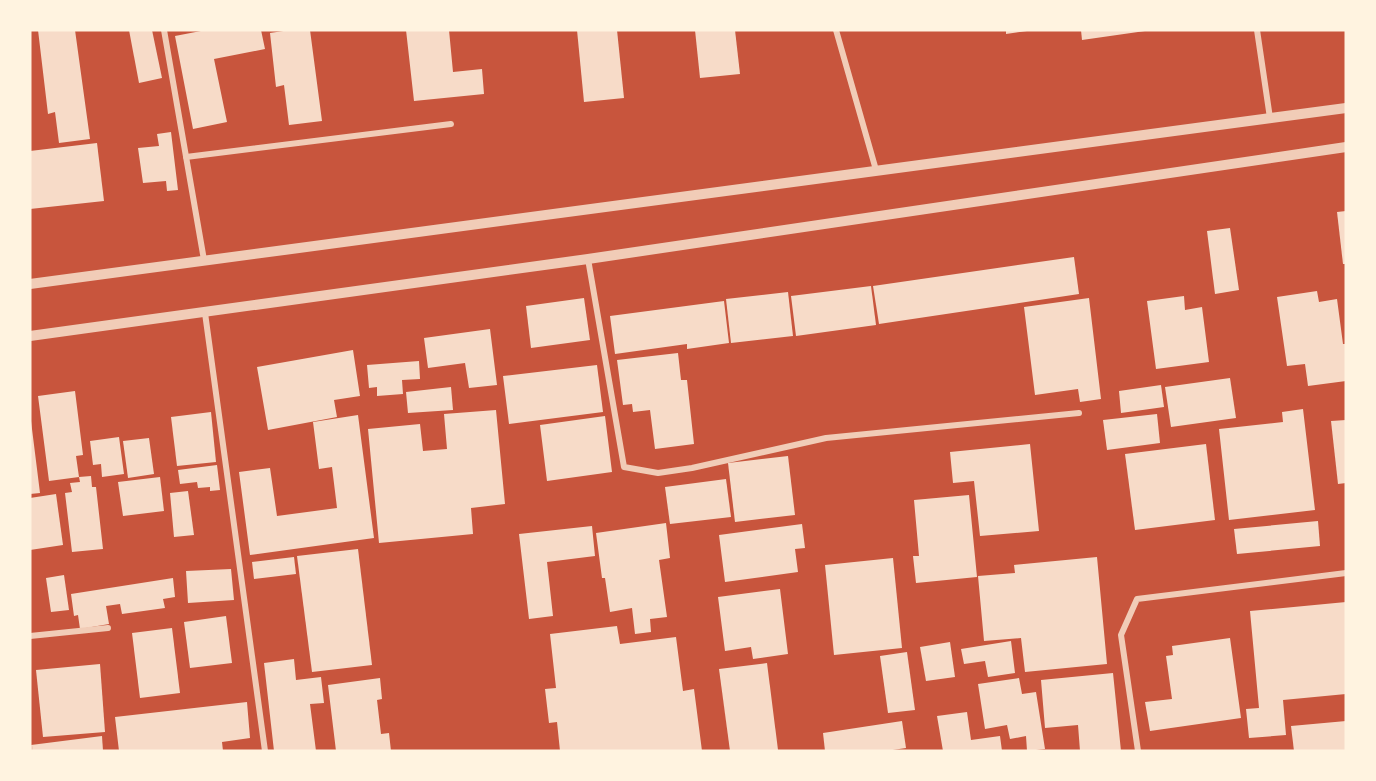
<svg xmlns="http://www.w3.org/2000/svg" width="1376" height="781" font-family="'Libre Baskerville',serif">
<rect width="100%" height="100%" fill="#c8553d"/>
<g fill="#f7dbc8">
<polygon points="38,30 75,30 90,139 59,143 55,112 48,114"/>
<polygon points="129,30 152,30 162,78 139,83"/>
<polygon points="206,30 261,30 265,49 214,59 227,122 193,129 175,36"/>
<polygon points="290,30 310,30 322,121 289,125 284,85 276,87 270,33"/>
<polygon points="406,30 449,30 453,72 482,69 484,94 414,101"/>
<polygon points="577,30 617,30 624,98 584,102"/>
<polygon points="695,30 735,30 740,74 700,78"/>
<polygon points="1006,30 1027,30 1027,31 1006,34"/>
<polygon points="1081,30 1145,30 1145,31 1082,40"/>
<polygon points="171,132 178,190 167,191 166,181 143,183 138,148 159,146 157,134"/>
<polygon points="97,143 104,201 30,209 30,151"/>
<polygon points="1346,211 1346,264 1343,264 1337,212"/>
<polygon points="1230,228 1239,290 1215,294 1207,231"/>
<polygon points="1074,257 1079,294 879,324 873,286"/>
<polygon points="871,286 876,325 796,336 791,296"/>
<polygon points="1317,291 1319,302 1337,299 1343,344 1346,344 1346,381 1308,386 1305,364 1287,366 1277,297"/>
<polygon points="788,292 793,336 731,343 726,299"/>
<polygon points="1184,296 1185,310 1202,307 1209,362 1156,369 1147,301"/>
<polygon points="584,298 590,340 531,348 526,306"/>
<polygon points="1089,298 1101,399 1080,402 1078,389 1035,395 1024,307"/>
<polygon points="724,301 729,343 687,349 687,344 615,354 610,316"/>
<polygon points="490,329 497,385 469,388 465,363 428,368 424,338"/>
<polygon points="353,350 360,396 334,400 337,417 268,430 257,367"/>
<polygon points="678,353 681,380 687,380 694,444 655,449 650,410 633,412 632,404 623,405 617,360"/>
<polygon points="419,361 420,379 402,380 403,394 377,396 377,387 369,388 367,365"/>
<polygon points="597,365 603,412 509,424 503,376"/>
<polygon points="1230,378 1236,418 1171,427 1165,387"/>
<polygon points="1161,385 1164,407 1121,413 1119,391"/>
<polygon points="451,387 453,410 408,413 406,392"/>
<polygon points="75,391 83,455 76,456 79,477 49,481 38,396"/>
<polygon points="1303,409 1315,510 1229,520 1219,429 1283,422 1282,412"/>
<polygon points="496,410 505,504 471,508 473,534 379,543 368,429 420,424 423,451 447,449 444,414"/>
<polygon points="211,412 216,462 177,466 171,417"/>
<polygon points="1157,414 1160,443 1107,450 1103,420"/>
<polygon points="358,415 374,538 250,555 239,472 270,468 277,516 337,508 332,467 319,469 313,422"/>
<polygon points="605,416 612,472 547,481 540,425"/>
<polygon points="1346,420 1346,483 1338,484 1331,421"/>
<polygon points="30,421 31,421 40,493 30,494"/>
<polygon points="119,437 124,474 102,477 101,464 93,465 90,441"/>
<polygon points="149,438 154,474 128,478 123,441"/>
<polygon points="1030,444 1039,531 980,536 974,481 953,483 950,452"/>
<polygon points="1206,444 1215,520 1135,530 1125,454"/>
<polygon points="788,456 795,515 735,522 728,463"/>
<polygon points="217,465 220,490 210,491 210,487 198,488 197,482 180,484 178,470"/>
<polygon points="91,476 92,487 96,487 103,549 72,552 65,493 72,492 70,483 80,482 79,477"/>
<polygon points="160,477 164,511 123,516 118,482"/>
<polygon points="726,479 731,517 670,524 665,487"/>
<polygon points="188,491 194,535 174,537 170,493"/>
<polygon points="56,494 63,545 30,550 30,498"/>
<polygon points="969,495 977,577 916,583 913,556 919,556 914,500"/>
<polygon points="1318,521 1320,546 1237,554 1234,529"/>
<polygon points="666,523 670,558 659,560 667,617 650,619 651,632 635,634 632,608 610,612 605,578 602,578 596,533"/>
<polygon points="802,524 805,548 795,549 798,572 725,582 719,535"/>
<polygon points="592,526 595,556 547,562 553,616 529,619 519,534"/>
<polygon points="358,549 372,665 312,672 297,556"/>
<polygon points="294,557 296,574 254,579 252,562"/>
<polygon points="1097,557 1107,664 1025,672 1021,638 984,641 978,576 1015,573 1014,565"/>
<polygon points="893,558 902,648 834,655 825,565"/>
<polygon points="231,569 234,600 188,603 186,571"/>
<polygon points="64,575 69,610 51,612 46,578"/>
<polygon points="173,578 175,597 163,599 165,608 122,614 120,604 106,606 109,624 80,629 78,615 74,616 71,594"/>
<polygon points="780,589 788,654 753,659 751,647 725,651 718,597"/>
<polygon points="1346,602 1346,694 1283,700 1286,735 1249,738 1246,709 1259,708 1250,611"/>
<polygon points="226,616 232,663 190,668 184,622"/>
<polygon points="617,626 620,644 676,637 683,691 694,689 702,751 560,751 557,722 549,723 545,689 556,688 550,634"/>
<polygon points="172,628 180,693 140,698 132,633"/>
<polygon points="1230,638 1241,718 1150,731 1145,702 1172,699 1166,656 1173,655 1172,646"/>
<polygon points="1011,641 1015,673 988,677 985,661 964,664 961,649"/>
<polygon points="950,642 955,677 926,681 920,647"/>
<polygon points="907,652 915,710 888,713 880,656"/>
<polygon points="294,659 296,680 321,677 324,703 310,704 316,751 274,751 264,663"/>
<polygon points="767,663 778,750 730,751 719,669"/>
<polygon points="100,664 105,732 43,737 36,670"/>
<polygon points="1113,673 1121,751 1080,751 1078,725 1045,728 1041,680"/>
<polygon points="380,678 382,699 377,700 381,734 389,733 391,751 336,751 328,685"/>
<polygon points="1019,678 1022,694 1036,692 1045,749 1027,751 1026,736 1010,739 1007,725 985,729 978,684"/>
<polygon points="247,702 250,738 222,742 223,751 119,751 115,717"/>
<polygon points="967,712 971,740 1000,736 1002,751 943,751 937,716"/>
<polygon points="902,721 906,748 886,751 825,751 823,733"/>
<polygon points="1346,721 1346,751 1294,751 1291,726"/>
<polygon points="102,736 103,751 32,751 31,745"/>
</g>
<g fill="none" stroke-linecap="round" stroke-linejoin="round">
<g stroke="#f1ccb7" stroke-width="6">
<polyline points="164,30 204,260"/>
<polyline points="836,30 876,170"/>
<polyline points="1257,30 1270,118"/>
<polyline points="186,157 451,124"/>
<polyline points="588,259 624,467 658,473 692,468 826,438 1079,413"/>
<polyline points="205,313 265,751"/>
<polyline points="30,636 108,628"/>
<polyline points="30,748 30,751"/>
<polyline points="1138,751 1121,635 1137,599 1346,573"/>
</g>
<g stroke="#f1ccb7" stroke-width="10">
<polyline points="30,284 1346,108"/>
<polyline points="30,336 588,259 1346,147"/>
</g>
</g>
<rect width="1376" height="781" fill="none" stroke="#fff3e0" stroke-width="63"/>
</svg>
